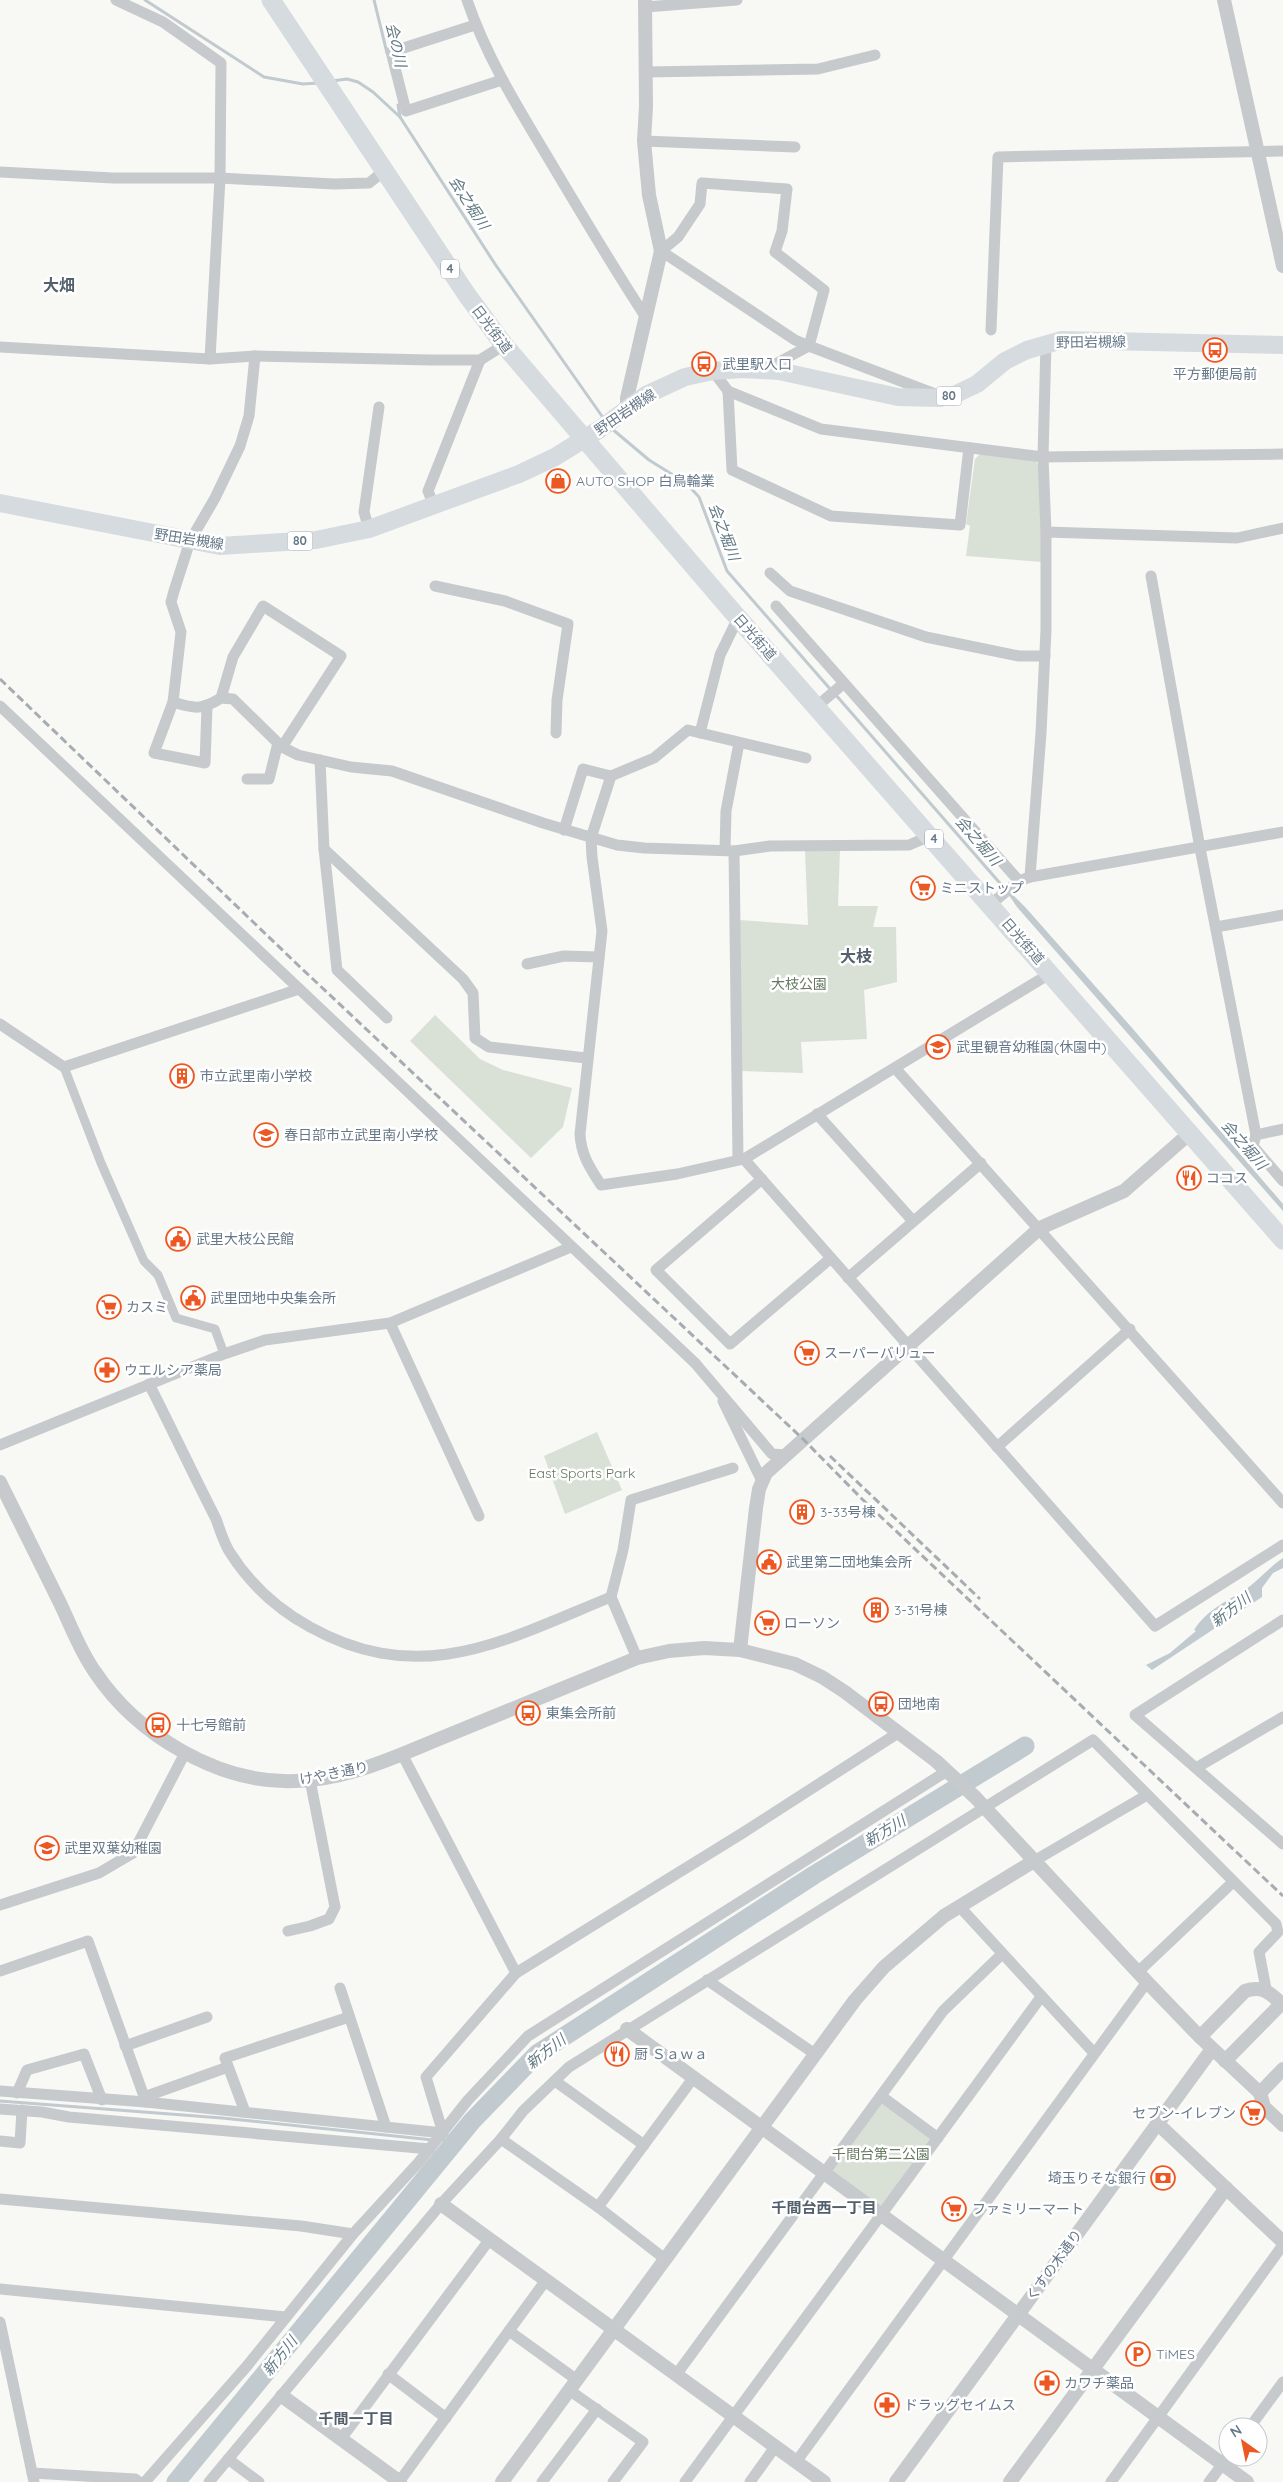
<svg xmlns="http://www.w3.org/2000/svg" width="1283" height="2482" font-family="Quicksand,'Noto Sans JP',sans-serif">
<rect width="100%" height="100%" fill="#f8f8f5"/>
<g fill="#d9e0d6">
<polygon points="980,454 1035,460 1039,466 1043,562 966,556 970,526 966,524 975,459"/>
<polygon points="840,849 838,906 878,906 873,927 896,927 897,982 864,990 867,1039 801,1042 803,1073 741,1071 739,920 808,925 805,850"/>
<polygon points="435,1015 480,1059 503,1070 572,1088 563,1127 531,1158 410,1041"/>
<polygon points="597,1432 622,1490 565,1514 544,1456"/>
<polygon points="882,2101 932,2136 881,2207 831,2171"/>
</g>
<g fill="#c0cacf">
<polygon points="1000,882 1026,908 1133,1029 1283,1204 1283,1211 1017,907"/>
<path d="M1283 1558V1568L1273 1573 1262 1588V1597L1152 1670 1146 1665 1170 1653 1196 1631 1194 1630C1207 1610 1224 1603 1243 1591 1257 1582 1269 1567 1283 1558Z"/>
</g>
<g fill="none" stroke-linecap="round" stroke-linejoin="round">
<g stroke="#c0cacf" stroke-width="3">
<polyline points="145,0 264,77 303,84 318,83"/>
<polyline points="374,0 387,53"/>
<polyline points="332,81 347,79 358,82 373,92 400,117 495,264 604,419"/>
<polyline points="398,105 400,117"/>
<polyline points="611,428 649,460 686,483 699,497 727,571 831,690"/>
<polyline points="835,694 1005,889"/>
<polyline points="0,2101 222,2118 433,2140"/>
<polyline points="441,2140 459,2140"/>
</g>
<polyline stroke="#c0cacf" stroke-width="19" points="176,2482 472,2121 537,2054 814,1875 1025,1746"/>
<polyline stroke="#c6cacd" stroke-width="9" points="64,1067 101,1163 144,1261 158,1275 176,1318 215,1329 224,1354"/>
<g stroke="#c6cacd" stroke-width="11">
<polyline points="116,0 163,22 221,63 220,178 210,359"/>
<path d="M467 0C486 56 517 106 547 156 579 210 611 264 645 316"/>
<polyline points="645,7 737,0"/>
<polyline points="475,25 391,52 406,111 502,80"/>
<polyline points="646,72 818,69 875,55"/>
<polyline points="644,141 795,147"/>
<polyline points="0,172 113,178 220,178 334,184 369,183 384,171"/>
<polyline points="991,330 998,157 1283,151"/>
<polyline points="0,347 210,359 255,356 430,360 480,360 504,345"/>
<polyline points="766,369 809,346 824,290 775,252 782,231 787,189 702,183 700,204 678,237 661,251 795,340 809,346 935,394"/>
<polyline points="713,371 728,391 821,429 1043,457 1283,454"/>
<polyline points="728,391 732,470 831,516 960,525 969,448"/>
<polyline points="434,506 428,491 480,360"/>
<polyline points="369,529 364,512 379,407"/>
<polyline points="1046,532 1237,538 1283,528"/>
<polyline points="770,573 790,591 926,637 1019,656 1045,656"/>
<polyline points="1151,576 1200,848 1256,1135 1253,1146 1283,1181"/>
<polyline points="435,586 505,601 568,624 557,700 556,733"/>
<polyline points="776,606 1019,881"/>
<polyline points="221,698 233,657 263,606 341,656 282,747"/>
<path d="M173 702C195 709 202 710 221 698L233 699 282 747 298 755 351 767 392 771 543 823 617 845 644 848 734 851 770 846 909 845 930 836"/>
<polyline points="0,706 695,1363 772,1454 787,1455"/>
<polyline points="207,707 205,763 154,753 173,702 181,632 171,602 174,591 190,541 215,498 240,446 249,416 255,356"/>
<polyline points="816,707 843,684"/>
<polyline points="700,733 720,655 738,618"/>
<path d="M806 758 688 730 654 758 611 776 591 838 592 857 602 931 580 1134C581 1155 590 1168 601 1185L677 1174 744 1159 1051 973"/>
<polyline points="320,760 324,849 463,979 473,993 475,1038 489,1047 586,1058"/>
<polyline points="247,779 269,779 278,743"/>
<polyline points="564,830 583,769 611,776"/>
<polyline points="324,849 337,970 387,1018"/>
<polyline points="725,850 726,811 739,743"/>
<polyline points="734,851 738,1159"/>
<polyline points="1030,877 1041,733 1046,630 1046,532 1043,457 1046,343"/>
<polyline points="991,904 1019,881 1030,877 1283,832"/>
<polyline points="1216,927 1283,915"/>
<polyline points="527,964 564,956 599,957"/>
<polyline points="0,1024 64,1067 299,989"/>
<polyline points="895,1068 1283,1503"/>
<polyline points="817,1114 913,1221"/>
<polyline points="1256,1135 1283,1129"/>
<polyline points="744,1159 1155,1626 1283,1545"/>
<polyline points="762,1179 656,1270 730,1344 831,1258"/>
<polyline points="848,1278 981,1163"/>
<polyline points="390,1323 479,1516"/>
<path d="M149 1384C172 1429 193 1474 216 1519 220 1530 223 1541 229 1551 249 1583 277 1609 310 1627 422 1689 505 1640 611 1597"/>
<polyline points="723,1401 762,1481"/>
<polyline points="0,1445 224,1354 265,1340 390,1323 571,1247"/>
<polyline points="997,1447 1130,1329"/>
<polyline points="1283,1620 1135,1715 1283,1844"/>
<polyline points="637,1658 611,1597 623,1550 631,1500 733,1468"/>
<polyline points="402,1754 516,1973"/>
<polyline points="1196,1768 1283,1717"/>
<polyline points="1034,1861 1147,1795"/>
<polyline points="0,1905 99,1873 133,1853 185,1753"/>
<polyline points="959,1906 1094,2053"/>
<polyline points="288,1931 310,1926 329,1919 335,1907 310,1780"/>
<polyline points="0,1971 88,1941 146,2102"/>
<polyline points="1138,1972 1233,1882"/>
<polyline points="707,1980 815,2054"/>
<polyline points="340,1988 386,2127"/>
<polyline points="125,2046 207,2017"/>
<polyline points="555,2081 644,2145"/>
<polyline points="0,2091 146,2102 443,2133"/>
<polyline points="17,2093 27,2070 84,2054 102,2100"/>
<polyline points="881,2096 938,2138"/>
<polyline points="144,2097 228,2067"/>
<polyline points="0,2109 42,2112 69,2117 430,2149"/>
<polyline points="245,2112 225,2058 349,2017"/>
<polyline points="443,2133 426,2077 516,1973 741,1834 898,1733"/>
<polyline points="501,2139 598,2207 665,2259"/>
<polyline points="0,2141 20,2143 22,2110"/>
<polyline points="0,2199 301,2226 353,2234"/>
<polyline points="598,2207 694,2077"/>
<polyline points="0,2289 286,2317"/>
<polyline points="0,2322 34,2482"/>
<polyline points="509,2331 577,2380"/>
<polyline points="388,2374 446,2418"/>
<polyline points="676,2375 943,2011 1002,1954"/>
<polyline points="569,2390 643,2442 613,2482"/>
<polyline points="1250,2427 1283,2382"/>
<polyline points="341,2439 490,2239"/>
<polyline points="228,2459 259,2482"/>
<polyline points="796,2462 1147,1982"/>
<polyline points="32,2473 135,2479 139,2482"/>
<polyline points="145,2482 247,2366 353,2234 419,2162 468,2100 528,2036 947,1771"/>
<polyline points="209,2482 441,2204 501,2139 523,2111 569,2067 1093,1740 1276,1924 1278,1932 1259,1952 1266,1989"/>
<polyline points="399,2482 546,2280"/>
<polyline points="542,2482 597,2409"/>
<polyline points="685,2482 1041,1997"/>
<polyline points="750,2482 775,2447"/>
<polyline points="1111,2482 1283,2245"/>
<polyline points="1209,2482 1228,2457"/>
</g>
<g stroke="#c6cacd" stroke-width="14">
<polyline points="1224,0 1283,266"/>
<polyline points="627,408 627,398 661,251 649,195 644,141 646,106 645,0"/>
<path d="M0 1482C20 1522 40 1563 60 1603 71 1626 80 1651 95 1672 137 1735 219 1784 295 1781 350 1780 401 1754 451 1734 513 1709 575 1683 637 1658L669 1651 704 1648 740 1650 795 1664 822 1677 845 1692 936 1761 975 1797 1147 1982 1200 2037 1260 2093 1264 2107 1283 2125"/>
<polyline points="740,1650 756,1508 759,1489 766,1473 1040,1228 1124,1191 1190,1133"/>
<polyline points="627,2029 1247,2482"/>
<path d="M1200 2037 1245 1991C1263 1985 1270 1993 1283 2005"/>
<polyline points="1225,2061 1282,2003"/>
<polyline points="1260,2093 1283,2069"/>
<polyline points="1157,2123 1283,2242"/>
<polyline points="441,2204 824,2482"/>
<polyline points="282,2396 400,2482"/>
<polyline points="502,2482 855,2000 884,1967 944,1916 1034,1861"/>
<polyline points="896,2482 1212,2049"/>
<polyline points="1010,2482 1226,2188"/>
</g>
<polyline stroke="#d6dbdf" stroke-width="18" points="0,503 220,546 316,540 369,529 519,474 555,457 600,429 646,395 685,377 713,371 743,369 779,371 898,397 940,398 954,395 977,384 1005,361 1027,350 1062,340 1283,345"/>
<polyline stroke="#d6dbdf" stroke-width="19" points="271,0 467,295 504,345 732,611 1283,1240"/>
<g stroke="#a6acb2" stroke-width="3" stroke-dasharray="8 4" stroke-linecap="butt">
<polyline points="0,679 299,966 804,1440 862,1499 1283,1896"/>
<polyline points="830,1456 980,1599"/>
</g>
</g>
<defs>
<g id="bus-ring" transform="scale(1.25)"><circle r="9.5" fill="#fff" stroke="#ec5722" stroke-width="1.5"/><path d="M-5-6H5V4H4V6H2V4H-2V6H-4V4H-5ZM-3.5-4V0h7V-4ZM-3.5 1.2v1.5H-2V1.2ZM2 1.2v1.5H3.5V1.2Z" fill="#ec5722"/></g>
<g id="shop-ring" transform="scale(1.25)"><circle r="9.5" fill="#fff" stroke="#ec5722" stroke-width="1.5"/><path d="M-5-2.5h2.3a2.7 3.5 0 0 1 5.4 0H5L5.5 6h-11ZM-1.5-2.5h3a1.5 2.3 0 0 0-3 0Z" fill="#ec5722"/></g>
<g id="supermarket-ring" transform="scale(1.25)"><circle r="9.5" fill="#fff" stroke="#ec5722" stroke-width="1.5"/><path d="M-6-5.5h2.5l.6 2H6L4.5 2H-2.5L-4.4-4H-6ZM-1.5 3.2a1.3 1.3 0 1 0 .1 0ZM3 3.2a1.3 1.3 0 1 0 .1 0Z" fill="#ec5722"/></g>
<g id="school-ring" transform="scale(1.25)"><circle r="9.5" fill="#fff" stroke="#ec5722" stroke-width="1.5"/><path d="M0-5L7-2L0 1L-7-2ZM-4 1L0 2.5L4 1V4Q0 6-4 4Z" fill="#ec5722"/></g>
<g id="building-ring" transform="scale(1.25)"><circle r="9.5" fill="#fff" stroke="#ec5722" stroke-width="1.5"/><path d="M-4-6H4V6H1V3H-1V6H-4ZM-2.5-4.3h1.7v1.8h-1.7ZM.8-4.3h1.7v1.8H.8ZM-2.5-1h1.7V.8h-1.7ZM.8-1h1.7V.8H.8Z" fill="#ec5722"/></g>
<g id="restaurant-ring" transform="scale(1.25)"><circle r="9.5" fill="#fff" stroke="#ec5722" stroke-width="1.5"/><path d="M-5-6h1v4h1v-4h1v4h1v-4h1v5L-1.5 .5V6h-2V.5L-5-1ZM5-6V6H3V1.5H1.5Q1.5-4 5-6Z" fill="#ec5722"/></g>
<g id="civic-ring" transform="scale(1.25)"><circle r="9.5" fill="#fff" stroke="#ec5722" stroke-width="1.5"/><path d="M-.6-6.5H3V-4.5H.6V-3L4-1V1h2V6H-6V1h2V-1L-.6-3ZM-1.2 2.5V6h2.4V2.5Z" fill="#ec5722"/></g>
<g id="pharmacy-ring" transform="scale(1.25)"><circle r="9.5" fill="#fff" stroke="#ec5722" stroke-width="1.5"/><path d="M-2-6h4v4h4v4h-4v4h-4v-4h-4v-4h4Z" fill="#ec5722"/></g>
<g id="bank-ring" transform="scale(1.25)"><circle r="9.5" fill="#fff" stroke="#ec5722" stroke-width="1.5"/><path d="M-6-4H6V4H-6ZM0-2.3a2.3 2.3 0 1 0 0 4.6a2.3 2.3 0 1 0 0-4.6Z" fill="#ec5722"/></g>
<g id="parking-ring" transform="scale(1.25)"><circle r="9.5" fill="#fff" stroke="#ec5722" stroke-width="1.5"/><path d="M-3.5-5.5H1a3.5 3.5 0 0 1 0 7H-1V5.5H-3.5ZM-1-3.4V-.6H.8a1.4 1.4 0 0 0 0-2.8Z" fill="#ec5722"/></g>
</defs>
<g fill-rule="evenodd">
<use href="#bus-ring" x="1215" y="350"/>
<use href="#bus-ring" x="704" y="364"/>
<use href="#shop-ring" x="558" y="481"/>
<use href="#supermarket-ring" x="923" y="888"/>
<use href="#school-ring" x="938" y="1047"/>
<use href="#building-ring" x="182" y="1076"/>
<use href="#school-ring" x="266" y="1135"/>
<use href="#restaurant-ring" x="1189" y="1178"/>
<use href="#civic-ring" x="178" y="1239"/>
<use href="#civic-ring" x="193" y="1298"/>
<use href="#supermarket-ring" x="109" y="1307"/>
<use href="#supermarket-ring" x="807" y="1353"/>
<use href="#pharmacy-ring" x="107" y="1370"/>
<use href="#building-ring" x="802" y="1512"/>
<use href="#civic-ring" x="769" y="1562"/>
<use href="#building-ring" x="876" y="1610"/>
<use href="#supermarket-ring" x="767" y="1623"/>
<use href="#bus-ring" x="881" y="1704"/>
<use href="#bus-ring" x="528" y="1713"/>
<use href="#bus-ring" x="158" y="1725"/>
<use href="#school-ring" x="47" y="1848"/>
<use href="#restaurant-ring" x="617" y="2054"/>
<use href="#supermarket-ring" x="1253" y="2113"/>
<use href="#bank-ring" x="1163" y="2178"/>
<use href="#supermarket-ring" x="954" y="2209"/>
<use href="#parking-ring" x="1138" y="2354"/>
<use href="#pharmacy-ring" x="1047" y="2383"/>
<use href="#pharmacy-ring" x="887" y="2405"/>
</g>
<g text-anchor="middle" stroke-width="5" stroke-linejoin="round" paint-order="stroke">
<g fill="#fff" stroke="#94a0ac" stroke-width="1">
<rect x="441" y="259.5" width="18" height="19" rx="4"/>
<rect x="936.5" y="386.5" width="25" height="19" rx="4"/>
<rect x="287.5" y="531.5" width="25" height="19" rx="4"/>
<rect x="925" y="829.5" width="18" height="19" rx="4"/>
</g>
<g font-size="12" font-weight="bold" fill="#667888">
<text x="450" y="273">4</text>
<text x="949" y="400">80</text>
<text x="300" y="545">80</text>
<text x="934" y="843">4</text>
</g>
<g font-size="14" fill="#667888" stroke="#fff">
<text transform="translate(492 329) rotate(53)" y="5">日光街道</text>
<text transform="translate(1091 342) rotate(-1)" y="5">野田岩槻線</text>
<text transform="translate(625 412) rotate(-34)" y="5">野田岩槻線</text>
<text transform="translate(189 539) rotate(9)" y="5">野田岩槻線</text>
<text transform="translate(755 637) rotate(49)" y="5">日光街道</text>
<text transform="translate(1023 941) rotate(49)" y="5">日光街道</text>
<text transform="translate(334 1773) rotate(-11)" y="5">けやき通り</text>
<text transform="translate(1054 2265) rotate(-54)" y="5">くすの木通り</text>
</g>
<g font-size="14" fill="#667888" stroke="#fff" text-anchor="start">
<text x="722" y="369">武里駅入口</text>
<text x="1215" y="379" text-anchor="middle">平方郵便局前</text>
<text x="576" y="486">AUTO SHOP 白鳥輪業</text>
<text x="940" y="893">ミニストップ</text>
<text x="956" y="1052">武里観音幼稚園(休園中)</text>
<text x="200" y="1081">市立武里南小学校</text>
<text x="284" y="1140">春日部市立武里南小学校</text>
<text x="1206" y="1183">ココス</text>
<text x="196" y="1244">武里大枝公民館</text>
<text x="210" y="1303">武里団地中央集会所</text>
<text x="126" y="1312">カスミ</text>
<text x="824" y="1358">スーパーバリュー</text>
<text x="124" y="1375">ウエルシア薬局</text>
<text x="820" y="1517">3-33号棟</text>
<text x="786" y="1567">武里第二団地集会所</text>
<text x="894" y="1615">3-31号棟</text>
<text x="784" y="1628">ローソン</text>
<text x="898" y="1709">団地南</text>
<text x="546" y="1718">東集会所前</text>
<text x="176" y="1730">十七号館前</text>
<text x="64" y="1853">武里双葉幼稚園</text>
<text x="634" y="2059">厨 Ｓａｗａ</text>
<text x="1236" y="2118" text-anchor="end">セブン-イレブン</text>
<text x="1146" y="2183" text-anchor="end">埼玉りそな銀行</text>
<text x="972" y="2214">ファミリーマート</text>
<text x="1156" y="2359">TiMES</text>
<text x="1064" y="2388">カワチ薬品</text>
<text x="904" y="2410">ドラッグセイムス</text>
</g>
<g font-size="14" fill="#657a61" stroke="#fff">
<text x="799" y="989">大枝公園</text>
<text x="582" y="1478">East Sports Park</text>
<text x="881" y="2159">千間台第二公園</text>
</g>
<g font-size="15" font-style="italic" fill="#627983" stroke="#fff">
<text transform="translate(396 45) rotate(77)" y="5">会の川</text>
<text transform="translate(469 203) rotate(57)" y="5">会之堀川</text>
<text transform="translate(724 532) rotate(69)" y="5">会之堀川</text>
<text transform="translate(978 841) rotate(49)" y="5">会之堀川</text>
<text transform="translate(1244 1145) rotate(49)" y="5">会之堀川</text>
<text transform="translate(1231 1610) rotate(-38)" y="5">新方川</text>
<text transform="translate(885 1831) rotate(-31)" y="5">新方川</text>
<text transform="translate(546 2052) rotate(-38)" y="5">新方川</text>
<text transform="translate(280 2356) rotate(-51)" y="5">新方川</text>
</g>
<g font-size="15" font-weight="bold" fill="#54616c" stroke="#fff">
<text x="824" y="2213">千間台西一丁目</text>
<text x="356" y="2424">千間一丁目</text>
</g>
<g font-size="16" font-weight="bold" fill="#54616c" stroke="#fff">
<text x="59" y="291">大畑</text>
<text x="856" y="962">大枝</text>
</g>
</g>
<g transform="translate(1243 2442) rotate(327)"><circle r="24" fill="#ffffff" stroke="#c2c9cf"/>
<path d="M0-4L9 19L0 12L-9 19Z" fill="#ec5722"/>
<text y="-8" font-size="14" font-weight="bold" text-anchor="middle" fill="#667888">N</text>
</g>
</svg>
